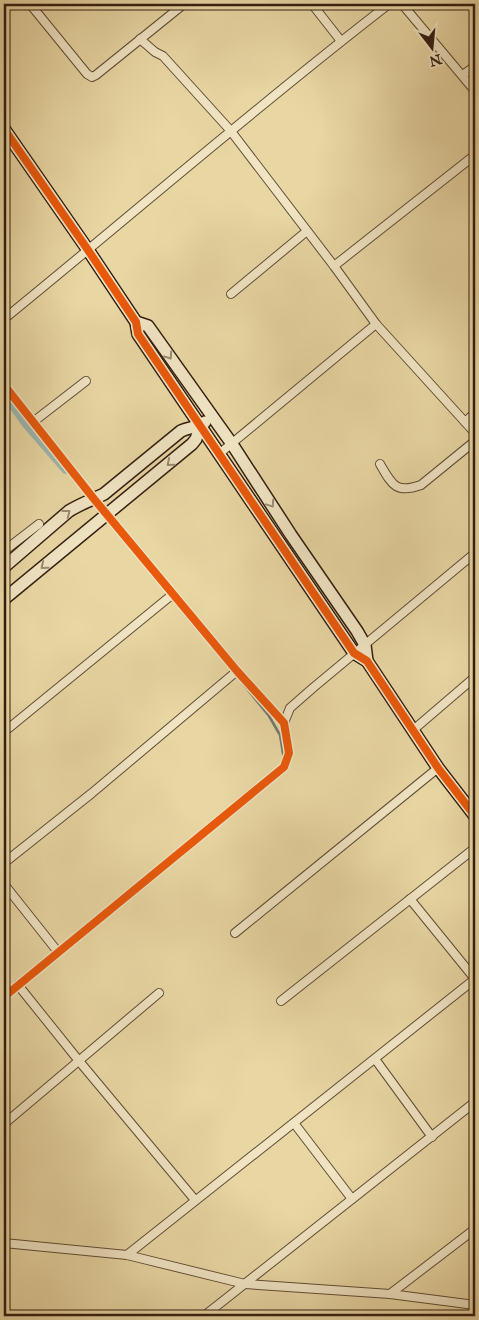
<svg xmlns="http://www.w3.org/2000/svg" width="479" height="1320" font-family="'IM FELL English',serif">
<rect width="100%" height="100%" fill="#e8d6a3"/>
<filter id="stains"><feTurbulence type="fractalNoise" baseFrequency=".004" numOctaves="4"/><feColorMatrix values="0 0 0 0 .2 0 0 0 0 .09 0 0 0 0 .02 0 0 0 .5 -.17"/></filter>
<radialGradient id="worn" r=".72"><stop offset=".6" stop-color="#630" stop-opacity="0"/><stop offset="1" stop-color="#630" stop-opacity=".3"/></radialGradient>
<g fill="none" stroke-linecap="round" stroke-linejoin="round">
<g stroke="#717a70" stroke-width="2.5">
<polyline points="173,600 197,629"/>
<polyline points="235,674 269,716 280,735 284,760"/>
</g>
<polyline stroke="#9bb7b0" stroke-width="10" points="4,392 27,424 66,469"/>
<g stroke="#604c35" stroke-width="10">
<g id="street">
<polyline points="30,4 87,74 92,77 96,75 184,4"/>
<polyline points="312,4 341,41"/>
<polyline points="402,4 475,91"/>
<polyline points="4,8 9,4"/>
<polyline points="140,39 155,52 163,56 230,130 334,266 376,324 475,433"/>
<polyline points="463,75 475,66"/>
<polyline points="334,266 475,155"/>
<polyline points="231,294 307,231"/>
<path d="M4 319C133 214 258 105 389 4"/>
<polyline points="4,385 94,499 237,671 284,723 289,753 284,767 4,997"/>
<polyline points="33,422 86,381"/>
<polyline points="465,422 475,413"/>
<polyline points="219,454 376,324"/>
<path d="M380 464C392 485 396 494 421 485L475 441"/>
<polyline points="4,551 39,524"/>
<polyline points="284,723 290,708 314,687 475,553"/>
<polyline points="412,731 475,677"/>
<polyline points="4,732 173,594"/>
<polyline points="4,863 92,793 237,671"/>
<polyline points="4,884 58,952"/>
<polyline points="235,933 438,768"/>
<polyline points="18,985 79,1061 195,1200"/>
<polyline points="281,1001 475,848"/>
<polyline points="375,1059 432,1137"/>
<polyline points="294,1123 352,1199"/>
<polyline points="4,1124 159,993"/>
<polyline points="4,1243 127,1255 245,1284 390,1294 475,1305"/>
<polyline points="127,1255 475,979 410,899"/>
<polyline points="390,1294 475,1229"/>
<polyline points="204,1316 475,1102"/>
</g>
</g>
<g stroke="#331e10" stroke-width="14">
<g id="secondary">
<polyline points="4,129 88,250 136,322 138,334 354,653 367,661 438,768 475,816"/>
<polyline points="136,322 148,326 232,444 291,535 357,631 365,645 367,661"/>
<path d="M4 567 69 511C80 504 92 500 104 494L181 431C189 427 197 428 205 422"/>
<polyline points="4,599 192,444 196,439 200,426"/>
</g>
</g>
<use href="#street" stroke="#f0e4c3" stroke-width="8"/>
<use href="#secondary" stroke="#f0e4c3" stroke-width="11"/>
<g stroke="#f0e4c3" stroke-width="11">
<g id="cycleway">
<polyline points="4,129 88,250 136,322 138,334 354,653 367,661 438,768 475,816"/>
<polyline points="4,385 94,499 237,671 284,723 289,753 284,767 4,997"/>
</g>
</g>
<use href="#cycleway" stroke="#e8590c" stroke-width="8"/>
</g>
<defs><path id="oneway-chevron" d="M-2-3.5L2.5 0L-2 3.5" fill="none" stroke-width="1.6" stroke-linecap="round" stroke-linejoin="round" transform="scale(1.25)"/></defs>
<g stroke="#9b8b72">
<use href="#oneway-chevron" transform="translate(169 356) rotate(55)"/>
<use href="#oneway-chevron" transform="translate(170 463) rotate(140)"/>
<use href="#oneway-chevron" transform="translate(271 504) rotate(56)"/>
<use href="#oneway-chevron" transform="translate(67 513) rotate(-38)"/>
<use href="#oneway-chevron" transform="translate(44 566) rotate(141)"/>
</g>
<rect width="479" height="1320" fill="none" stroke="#e8d6a3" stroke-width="20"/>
<rect x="5" y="5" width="469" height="1310" fill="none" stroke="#331e10" stroke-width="2.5"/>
<rect x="10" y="10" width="459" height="1300" fill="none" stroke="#331e10"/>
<g transform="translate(432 48) rotate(164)" stroke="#f0e4c3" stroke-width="4" paint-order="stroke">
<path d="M0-4L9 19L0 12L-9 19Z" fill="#331e10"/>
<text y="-8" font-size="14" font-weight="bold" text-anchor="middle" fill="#331e10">N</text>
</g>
<rect width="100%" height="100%" filter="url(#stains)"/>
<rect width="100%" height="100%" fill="url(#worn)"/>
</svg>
